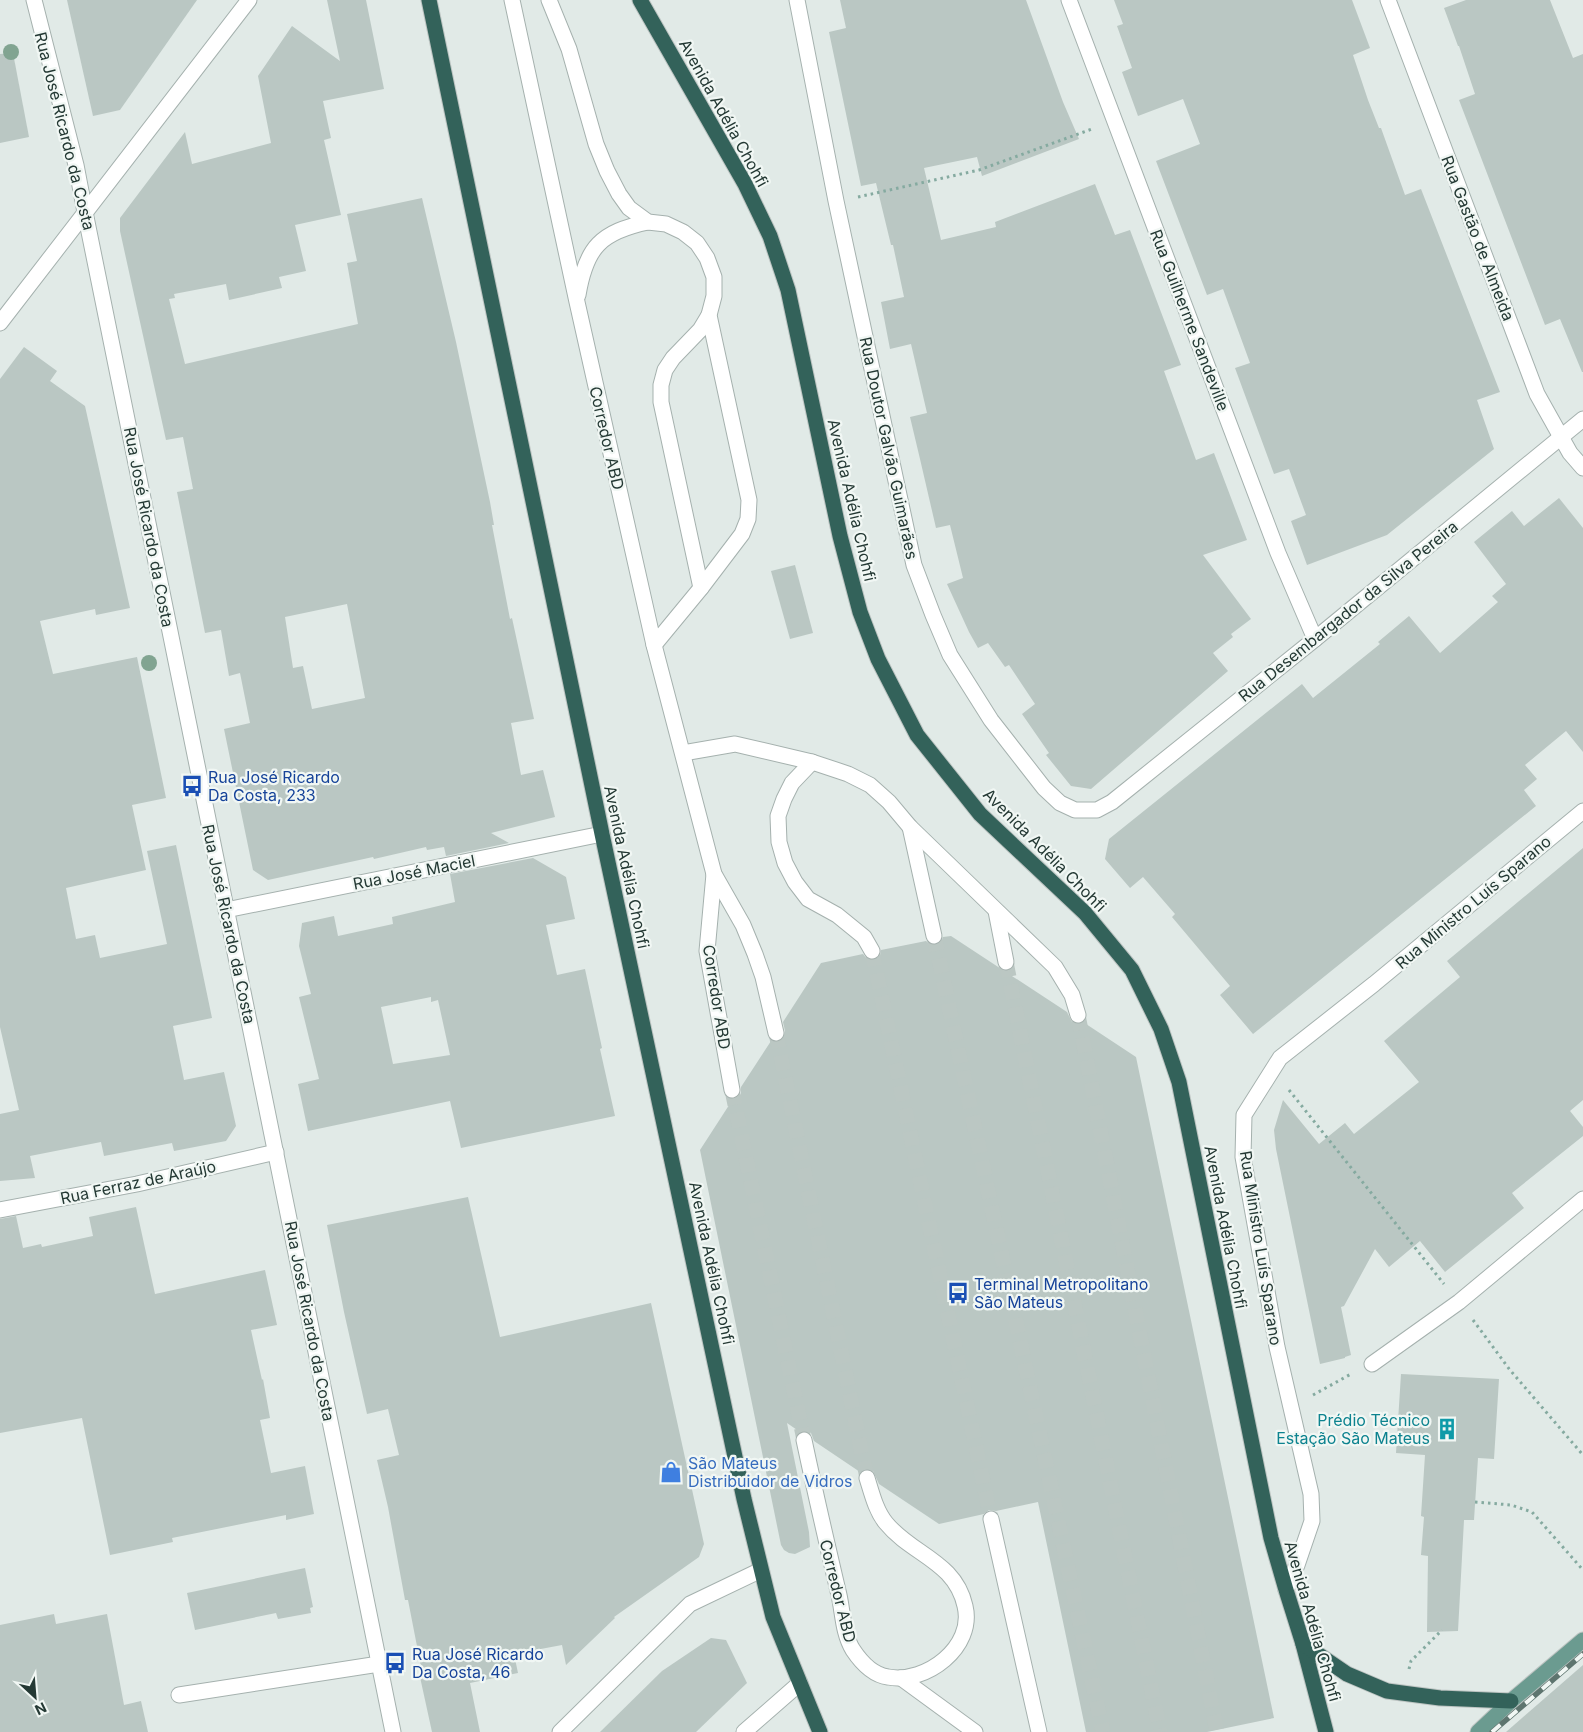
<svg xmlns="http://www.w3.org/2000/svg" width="1583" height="1732" font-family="Inter,sans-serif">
<rect width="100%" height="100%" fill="#e1eae7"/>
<g fill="#bac7c3" fill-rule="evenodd">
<polygon points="67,0 197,0 120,110 93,116"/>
<path d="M327 0H366L384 89 323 101 331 138 324 140 341 215 295 225 306 271 279 277 282 288 229 300 226 284 174 294 175 298 169 299 185 364 358 324 347 263 357 261 347 214 422 198 456 342 490 502 494 525H492L510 619 512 618 534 719 511 723 521 775 543 770 555 817 491 833 509 843 446 856 444 847 427 850 426 847 374 859 373 857 268 880 253 870 224 729 250 723 240 673 229 676 221 630 205 633 177 492 193 489 183 437 166 440 120 231V218L185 132 192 164 271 143 258 76 292 26 340 61ZM347 604 365 698 312 709 303 666 293 668 285 617Z"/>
<polygon points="840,0 1026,0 1063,102 1079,139 982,176 977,157 924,168 941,240 996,227 995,222 1095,184 1115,235 1130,230 1181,365 1164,371 1196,460 1214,453 1247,540 1203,555 1251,619 1231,634 1233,637 1213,653 1228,671 1091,789 1071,786 1046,755 1049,753 1022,714 1035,704 1009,665 1005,667 988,643 978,648 969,632 947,584 963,578 950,525 936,528 920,459 910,417 927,413 911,344 890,349 881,302 904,297 893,245 891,245 876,183 861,186 829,32 846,28"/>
<polygon points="1114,0 1352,0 1370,48 1353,55 1368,100 1379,128 1381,128 1405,195 1421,189 1500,392 1477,400 1494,449 1387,535 1307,565 1291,521 1306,515 1289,469 1274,474 1235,368 1250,363 1223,289 1207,295 1156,161 1200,144 1183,99 1138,116 1122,72 1132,68 1117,26 1123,24"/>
<polygon points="1466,0 1550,0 1573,58 1583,54 1583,372 1582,372 1560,319 1545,325 1459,100 1475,94 1459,46 1458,46 1444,8"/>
<polygon points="13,53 29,137 0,143 0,54"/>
<polygon points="24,347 57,371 50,381 85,406 130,608 96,615 95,609 40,621 53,674 137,657 166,798 132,805 146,870 66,888 76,939 95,935 100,958 167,944 147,851 176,845 212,1018 173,1026 184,1080 224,1072 236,1126 226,1141 174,1151 172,1143 104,1156 101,1142 30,1156 35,1178 0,1181 0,1114 19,1110 0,1027 0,379"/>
<polygon points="1559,498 1583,528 1583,752 1566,731 1525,765 1537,779 1524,790 1536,806 1253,1034 1220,995 1230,986 1172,917 1175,914 1143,877 1130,888 1105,859 1109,839 1302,684 1313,698 1380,644 1378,642 1409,616 1440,653 1498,602 1492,596 1506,584 1474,542 1512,511 1524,526"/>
<polygon points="795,565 813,633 790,639 771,571"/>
<polygon points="1583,848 1583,1100 1570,1111 1583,1127 1583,1136 1512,1193 1524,1208 1445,1272 1420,1241 1389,1267 1375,1249 1344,1306 1341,1307 1351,1355 1345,1357 1345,1358 1320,1364 1276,1149 1274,1130 1283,1100 1319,1144 1345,1123 1354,1134 1419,1082 1384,1041 1460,977 1447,961"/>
<path d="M533 858 566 877 575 919 546 925 557 975 585 969 602 1048 600 1049 615 1116 461 1148 450 1101 308 1131 298 1084 319 1079 299 997 311 994 299 946 302 923 334 916 338 936 393 924 392 917 455 902 450 874ZM431 997V1002L438 1000 450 1055 393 1064 381 1007Z"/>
<polygon points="951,936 1067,1012 1072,1022 1076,1024 1083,1022 1136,1057 1274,1718 1207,1732 1086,1732 1038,1502 996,1511 989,1510 984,1514 939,1524 879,1484 873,1471 865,1469 860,1472 814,1441 811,1433 806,1431 800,1432 787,1423 809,1532 810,1547 795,1554 789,1553 784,1550 781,1545 700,1150 733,1099 738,1097 741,1094 741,1087 771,1041 778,1042 783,1039 785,1031 783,1022 821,963 863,954 867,959 872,960 880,956 881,950 926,941 931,945 936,945 941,943 943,937"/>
<polygon points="468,1197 500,1337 651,1303 704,1544 699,1557 614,1617 615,1618 566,1665 562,1645 514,1654 518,1673 470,1683 480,1732 432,1732 420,1677 423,1677 408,1600 405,1600 388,1507 377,1460 399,1455 388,1409 367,1414 344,1312 327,1225"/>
<polygon points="136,1207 155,1294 265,1270 277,1325 251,1330 262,1380 263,1379 270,1418 260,1420 271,1473 305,1466 314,1514 286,1520 286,1515 172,1538 173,1542 110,1555 82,1418 0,1433 0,1219 16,1216 23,1248 41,1244 42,1247 93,1236 89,1217"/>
<polygon points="1401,1374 1499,1379 1494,1459 1478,1458 1474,1520 1464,1520 1458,1631 1427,1632 1428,1556 1421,1555 1424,1517 1421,1516 1425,1455 1396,1453"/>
<polygon points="305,1568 313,1607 310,1608 311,1613 278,1619 276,1613 195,1630 187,1593"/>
<polygon points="54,1614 56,1624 107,1614 124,1705 141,1701 148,1732 0,1732 0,1625"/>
<polygon points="711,1638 726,1640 747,1683 696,1732 600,1732 662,1671"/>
<polygon points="1583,1665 1583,1732 1506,1732"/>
</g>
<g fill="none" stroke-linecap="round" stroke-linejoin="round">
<g stroke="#bbc7c3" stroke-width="15" stroke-dasharray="15 8" stroke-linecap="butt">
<polyline points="934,936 1103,1732"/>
<polyline points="872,951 991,1519"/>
<polyline points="1006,962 1160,1732"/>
<polyline points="1078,1015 1217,1732"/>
<polyline points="776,1033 867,1478"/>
<polyline points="732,1090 804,1440"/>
</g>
<g stroke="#a5b1ae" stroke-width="17">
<g id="minor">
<polyline points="34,0 76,165 85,212 393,1732"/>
<polyline points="512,0 577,302 654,645 714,874 743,925 755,954 763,977 776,1033"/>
<polyline points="549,0 569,49 596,144 607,171 619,194 629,208 648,222 666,224 683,232 697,243 707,258 714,277 714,296 709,315 749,500 748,519 742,534 701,588 654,645"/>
<polyline points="797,0 836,201 914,565 933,615 950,655 991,720 1044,788 1060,803 1075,810 1097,810 1112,802 1315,639 1583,419"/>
<polyline points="1069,0 1278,553 1315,639"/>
<polyline points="1388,0 1537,394 1570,453 1583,468"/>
<path d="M578 295C586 247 601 232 648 222"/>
<polyline points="0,323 249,0"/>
<polyline points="701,588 661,402 661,385 665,370 673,358 700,330 709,315"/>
<polyline points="683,753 735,744 812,762 848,774 870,785 889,802 910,827 1055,967 1072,995 1078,1015"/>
<polyline points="812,762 792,783 784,799 778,816 779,842 785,863 795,882 808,899 837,915 853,928 864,937 872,951"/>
<polyline points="910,827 934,936"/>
<polyline points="714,874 707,951 732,1090"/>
<polyline points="226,910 602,834"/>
<polyline points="996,911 1006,962"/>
<polyline points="0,1210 137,1184 276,1152"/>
<polyline points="1372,1364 1459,1302 1583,1199"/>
<path d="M804 1440C815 1492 827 1544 839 1595 843 1613 843 1634 853 1650 861 1662 873 1675 888 1677 926 1684 975 1647 965 1606 955 1561 912 1555 886 1523 876 1511 872 1494 867 1478"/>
<polyline points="991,1519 1039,1732"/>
<polyline points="1286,1590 1297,1565 1312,1521 1311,1494 1277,1347 1243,1157 1244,1115 1280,1058 1374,984 1583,811"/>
<polyline points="901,1678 975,1732"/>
<polyline points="179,1695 379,1664"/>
<polyline points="560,1732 690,1604 761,1570"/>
<polyline points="744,1732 800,1683"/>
</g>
</g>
<g stroke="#bdc4c2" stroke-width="17">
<polyline id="major" points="1478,1732 1511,1701 1583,1640"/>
</g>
<g stroke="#bdc4c2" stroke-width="17">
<g id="highway">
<polyline points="429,0 602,834 744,1499 773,1617 820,1732"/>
<polyline points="640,0 745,184 770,236 788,290 840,536 860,612 878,659 917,735 980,814 1085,913 1132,970 1161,1029 1179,1082 1271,1538 1286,1590 1303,1644 1326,1732"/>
<polyline points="1303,1644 1347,1674 1387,1691 1440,1698 1511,1701"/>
</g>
</g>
<g stroke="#85aaa0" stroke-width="3" stroke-dasharray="2.5 4" stroke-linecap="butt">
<polyline points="858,197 979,170 1092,129"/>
<polyline points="1289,1090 1444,1284"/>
<polyline points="1473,1320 1510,1370 1583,1455"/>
<polyline points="1313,1395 1351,1374"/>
<polyline points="1475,1502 1511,1505 1532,1512 1583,1570"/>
<polyline points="1409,1669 1411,1661 1442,1630"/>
</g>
<use href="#minor" stroke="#fff" stroke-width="15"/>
<use href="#major" stroke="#6b9b90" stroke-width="15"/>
<use href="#highway" stroke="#33625a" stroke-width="15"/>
<g stroke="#5e756f" stroke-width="5.5">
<polyline id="rail" points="1492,1732 1583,1654"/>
</g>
<use href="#rail" stroke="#f1f7f4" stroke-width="4" stroke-dasharray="11" stroke-linecap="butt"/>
</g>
<g fill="#81a491">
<circle cx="11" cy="52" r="8"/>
<circle cx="149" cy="663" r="8"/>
</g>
<defs>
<g id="bus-bare" transform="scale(1.725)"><path d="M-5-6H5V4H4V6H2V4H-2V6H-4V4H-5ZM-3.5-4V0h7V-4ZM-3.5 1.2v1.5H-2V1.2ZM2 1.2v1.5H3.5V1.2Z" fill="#1a4fb4" stroke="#f1f7f4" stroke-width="2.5" paint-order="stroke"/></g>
<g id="building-bare" transform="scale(1.725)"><path d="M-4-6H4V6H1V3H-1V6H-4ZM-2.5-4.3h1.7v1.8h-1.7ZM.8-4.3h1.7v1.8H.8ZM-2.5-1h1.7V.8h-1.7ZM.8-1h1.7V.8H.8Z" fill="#0f9aa8" stroke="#f1f7f4" stroke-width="2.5" paint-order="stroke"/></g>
<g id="shop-bare" transform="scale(1.725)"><path d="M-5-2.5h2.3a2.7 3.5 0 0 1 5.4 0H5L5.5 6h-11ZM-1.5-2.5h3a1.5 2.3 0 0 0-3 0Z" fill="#3f7fe0" stroke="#f1f7f4" stroke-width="2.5" paint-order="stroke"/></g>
</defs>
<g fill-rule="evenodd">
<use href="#bus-bare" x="192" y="786"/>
<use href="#bus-bare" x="958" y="1293"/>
<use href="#building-bare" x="1447" y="1429"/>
<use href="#shop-bare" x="671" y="1472"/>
<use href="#bus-bare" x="395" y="1663"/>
</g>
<g text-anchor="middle" stroke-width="4.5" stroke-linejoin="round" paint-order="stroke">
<g font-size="16" fill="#243934" stroke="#f1f7f4">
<text transform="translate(724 113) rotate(61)" y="6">Avenida Adélia Chohfi</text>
<text transform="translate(65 131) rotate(76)" y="6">Rua José Ricardo da Costa</text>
<text transform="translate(1478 238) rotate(69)" y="6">Rua Gastão de Almeida</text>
<text transform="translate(1190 320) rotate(69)" y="6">Rua Guilherme Sandeville</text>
<text transform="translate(607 438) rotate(77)" y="6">Corredor ABD</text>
<text transform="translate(889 448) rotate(78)" y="6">Rua Doutor Galvão Guimarães</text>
<text transform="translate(852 500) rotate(77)" y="6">Avenida Adélia Chohfi</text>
<text transform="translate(149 527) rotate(79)" y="6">Rua José Ricardo da Costa</text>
<text transform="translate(1348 611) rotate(-39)" y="6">Rua Desembargador da Silva Pereira</text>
<text transform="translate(1045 850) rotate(45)" y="6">Avenida Adélia Chohfi</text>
<text transform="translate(627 867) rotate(78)" y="6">Avenida Adélia Chohfi</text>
<text transform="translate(414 872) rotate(-11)" y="6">Rua José Maciel</text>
<text transform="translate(1473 902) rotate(-40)" y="6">Rua Ministro Luís Sparano</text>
<text transform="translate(229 924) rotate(78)" y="6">Rua José Ricardo da Costa</text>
<text transform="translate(717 997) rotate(81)" y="6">Corredor ABD</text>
<text transform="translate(138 1182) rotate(-12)" y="6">Rua Ferraz de Araújo</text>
<text transform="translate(1226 1227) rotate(79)" y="6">Avenida Adélia Chohfi</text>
<text transform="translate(1261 1248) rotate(81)" y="6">Rua Ministro Luís Sparano</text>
<text transform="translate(712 1263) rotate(78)" y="6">Avenida Adélia Chohfi</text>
<text transform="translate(310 1321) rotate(79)" y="6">Rua José Ricardo da Costa</text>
<text transform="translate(838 1591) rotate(76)" y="6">Corredor ABD</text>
<text transform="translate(1313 1621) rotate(74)" y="6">Avenida Adélia Chohfi</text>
</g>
<g font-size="16" fill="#164399" stroke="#f1f7f4" text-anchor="start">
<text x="208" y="783">Rua José Ricardo<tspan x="208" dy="18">Da Costa, 233</tspan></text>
<text x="974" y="1290">Terminal Metropolitano<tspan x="974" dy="18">São Mateus</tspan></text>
<text x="412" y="1660">Rua José Ricardo<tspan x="412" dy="18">Da Costa, 46</tspan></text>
</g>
<g font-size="16" fill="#0d838f" stroke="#f1f7f4" text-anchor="end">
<text x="1430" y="1426">Prédio Técnico<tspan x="1430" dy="18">Estação São Mateus</tspan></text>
</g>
<g font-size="16" fill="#366cbe" stroke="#f1f7f4" text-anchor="start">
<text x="688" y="1469">São Mateus<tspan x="688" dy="18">Distribuidor de Vidros</tspan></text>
</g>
</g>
<g transform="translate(35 1697) rotate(154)" stroke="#f1f7f4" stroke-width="4" paint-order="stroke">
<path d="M0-4L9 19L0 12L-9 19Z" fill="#243934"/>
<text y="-8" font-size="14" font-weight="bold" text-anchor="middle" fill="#243934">N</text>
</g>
</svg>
